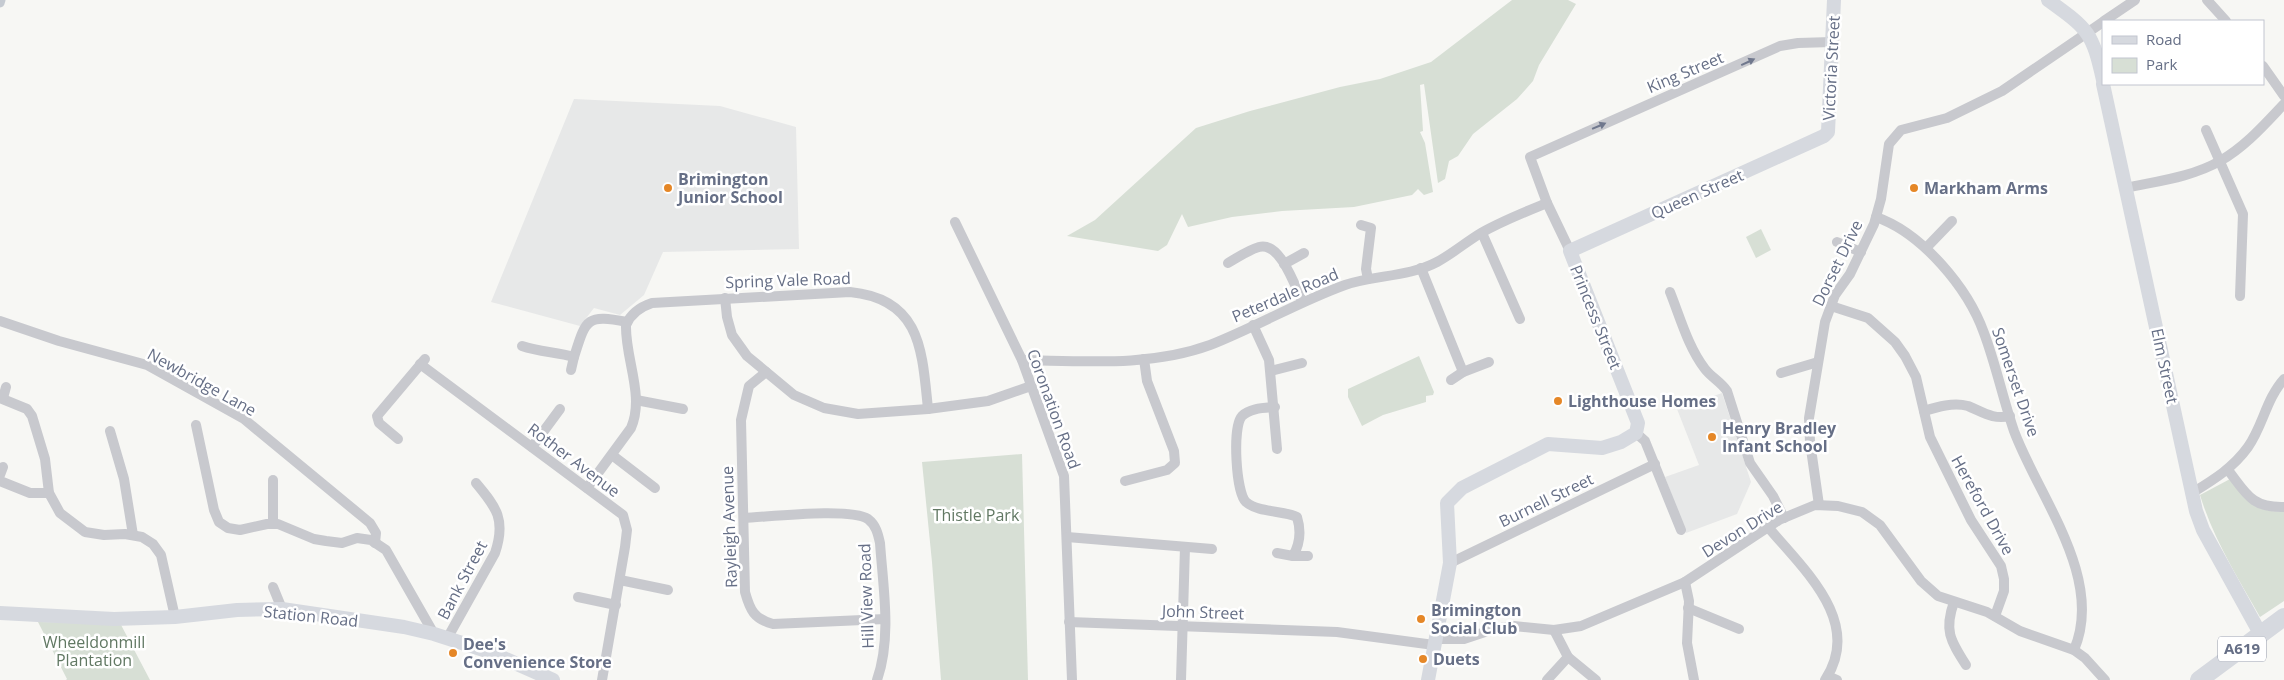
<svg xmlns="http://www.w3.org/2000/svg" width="2284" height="680" font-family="'Open Sans',sans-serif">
<rect width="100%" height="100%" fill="#f7f7f4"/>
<g fill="#e7e8e8">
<polygon points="574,99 720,106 796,127 799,249 663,252 644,295 620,315 594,308 580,326 491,302"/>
<polygon points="1722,393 1751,482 1737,514 1686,533 1665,477 1699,465 1677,409"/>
</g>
<g fill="#d7dfd5">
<polygon points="1512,0 1568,0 1576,4 1539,65 1533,81 1517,99 1473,134 1458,156 1449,161 1445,179 1438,183 1424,84 1420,85 1423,131 1420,132 1425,143 1433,192 1424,195 1418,189 1412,195 1354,207 1282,211 1232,217 1188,227 1182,214 1167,245 1158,251 1067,236 1095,220 1196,128 1250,111 1340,87 1380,79 1431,62"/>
<polygon points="1761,229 1771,250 1756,258 1746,237"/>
<polygon points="1419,356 1434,392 1433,395 1426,396 1426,402 1383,415 1362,426 1348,397 1348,389"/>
<polygon points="1022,454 1028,680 941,680 932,562 922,462"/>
<path d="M2230 479C2247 502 2253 511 2284 512V601L2260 617C2238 578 2213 538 2200 495Z"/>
<polygon points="38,622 120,623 150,680 66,680 67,679"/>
</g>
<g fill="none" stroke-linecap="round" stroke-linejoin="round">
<polyline stroke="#c5cad1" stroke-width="9" points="0,3 1,0"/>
<g stroke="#c8c9ce" stroke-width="10">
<polyline points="2207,0 2226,21"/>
<polyline points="2104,21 2135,0"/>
<polyline points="2263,66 2284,96"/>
<polyline points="2206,130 2243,214 2240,296"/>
<path d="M2126 188C2158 181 2192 177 2220 161 2245 147 2265 124 2284 104"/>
<path d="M1876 217C1922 233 1968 288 1984 333 1996 365 2003 399 2014 431 2038 496 2105 578 2074 650"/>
<polyline points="955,222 1022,360 1064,476 1072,680"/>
<polyline points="1361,225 1371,228 1366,269 1368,279"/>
<polyline points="1482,233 1520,319"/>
<polyline points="1837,242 1861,252"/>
<polyline points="1926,248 1952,221"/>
<polyline points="1570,251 1547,203 1530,157 1780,46 1798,43 1832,42"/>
<path d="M1228 263C1237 258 1248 250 1259 247 1280 241 1295 286 1302 301"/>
<polyline points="1284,264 1304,253"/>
<polyline points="1421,268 1463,372"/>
<path d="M1670 292C1680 317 1688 347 1705 369 1711 377 1721 382 1727 391L1750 463 1773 496 1784 518"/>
<polyline points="725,298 727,317 732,335 747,356 794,395 824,408 858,414 928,409 988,401 1031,386"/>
<polyline points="1831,306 1868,318 1895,342 1905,356 1916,377 1930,437 1971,520 2001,566 2004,579 2004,591 1995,616"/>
<polyline points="0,321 59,341 147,365 244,419 370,523 376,533 375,543"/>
<polyline points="1253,325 1269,360 1277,449"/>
<path d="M522 346C539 352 556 352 574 357 586 319 586 314 627 322"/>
<path d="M1022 360C1084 361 1150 367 1210 345 1256 327 1298 302 1345 285 1374 275 1409 277 1437 262 1452 254 1466 242 1481 233 1502 221 1525 212 1547 203"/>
<polyline points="420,364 623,515 627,530 625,547 602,680"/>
<polyline points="571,370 574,357"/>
<polyline points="1271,371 1302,363"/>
<path d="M766 372 749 386 741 420 745 592C750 610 754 619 773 624L885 619"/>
<polyline points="1781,373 1818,362"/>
<polyline points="1451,380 1463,372 1489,362"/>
<polyline points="0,398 27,409 32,416 45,459 49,493 60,513 85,532 104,535 125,534 142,537 153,544 161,555 175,617"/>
<polyline points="3,398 6,387"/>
<polyline points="636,400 683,409"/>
<path d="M1275 407C1264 408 1250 408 1242 416 1232 427 1236 493 1246 502 1259 513 1282 510 1297 517 1301 530 1300 544 1293 556L1277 553"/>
<path d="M1924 411C1937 407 1953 402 1968 406 1983 412 1993 420 2010 416"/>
<polyline points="196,425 214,510 219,522 228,528 240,530 267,524 278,524 314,539 326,541 342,543 357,538 371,540 386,550 434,634"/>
<polyline points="110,431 124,479 133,535"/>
<polyline points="1636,433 1645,441 1681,530"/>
<polyline points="398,439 379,423 377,416 425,359"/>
<polyline points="532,447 560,409"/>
<polyline points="612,455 655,488"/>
<path d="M2228 470C2246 493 2251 508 2284 507"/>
<polyline points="0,475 3,467"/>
<polyline points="273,480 273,524"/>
<polyline points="0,481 30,493 49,493"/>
<polyline points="1125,481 1167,470 1175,463 1174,451 1147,381 1144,359"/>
<path d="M587 488 631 428C645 396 625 359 626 325 631 313 640 307 652 303L850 292C921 299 922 350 928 409"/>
<path d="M2192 493C2213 480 2233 468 2248 447 2263 426 2266 399 2284 379"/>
<polyline points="1819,505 1810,442 1809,418 1825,322 1835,295 1850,274 1874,224 1881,199 1889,144 1901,130 1947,118 2002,91 2103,22"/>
<path d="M744 518C768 517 850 507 868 519 876 525 878 534 880 543 883 587 892 637 877 680"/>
<path d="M1768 527C1803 569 1864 622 1825 680"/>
<polyline points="1067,537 1212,549"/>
<polyline points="1293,556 1308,556"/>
<polyline points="1450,563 1655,464"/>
<polyline points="620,580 668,590"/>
<polyline points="1685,582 1689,601 1687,643 1694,680"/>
<polyline points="273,587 282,609"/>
<polyline points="578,597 616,605"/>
<path d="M1954 602C1944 630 1950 640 1966 665"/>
<polyline points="1688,608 1739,629"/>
<polyline points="1069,622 1337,632 1434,645"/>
<polyline points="1554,630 1568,657 1596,680"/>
<path d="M448 637 495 553C506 520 497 508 476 483"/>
<polyline points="1436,639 1464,639 1494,629 1514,626 1554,630 1581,626 1685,582 1779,520 1815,505 1838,506 1862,512 1880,525 1921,581 1938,596 1987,612 2020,631 2074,650 2085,658 2105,680"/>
<polyline points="1828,676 1837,680"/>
<polyline points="1181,680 1185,547"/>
<polyline points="1547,680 1568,657"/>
</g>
<g stroke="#d6d9df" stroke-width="14">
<path d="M2048 0C2088 29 2092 31 2103 80"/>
<polyline points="2103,84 2196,511 2203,530 2261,635"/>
<polyline points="0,613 114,619 175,617 237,610 282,609 404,627 434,634 490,652 553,680"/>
<polyline points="1428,680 1450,563 1447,503 1462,488 1548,444 1602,448 1621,442 1636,433 1638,423 1570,251 1824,136 1828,132 1834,0"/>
</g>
<polyline stroke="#d6d9df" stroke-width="18" points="2199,680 2284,617"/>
</g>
<defs><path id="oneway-solid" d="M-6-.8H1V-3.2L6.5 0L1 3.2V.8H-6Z" transform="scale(1.25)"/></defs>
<g fill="#70788d">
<use href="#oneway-solid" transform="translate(1748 62) rotate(-25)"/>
<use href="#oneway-solid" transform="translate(1599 126) rotate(-23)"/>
</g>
<g fill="#e58727" stroke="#fff" stroke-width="2">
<circle cx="668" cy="188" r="5"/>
<circle cx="1914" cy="188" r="5"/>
<circle cx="1558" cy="401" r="5"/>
<circle cx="1712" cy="437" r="5"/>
<circle cx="1421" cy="619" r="5"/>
<circle cx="453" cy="653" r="5"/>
<circle cx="1423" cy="659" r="5"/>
</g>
<g text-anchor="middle" stroke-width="5" stroke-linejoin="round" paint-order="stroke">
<rect fill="#fff" stroke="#949aaa" stroke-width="1" x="2218" y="636.5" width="48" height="25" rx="4"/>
<g font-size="15" font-weight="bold" fill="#666f86">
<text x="2242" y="654">A619</text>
</g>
<g font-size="16" fill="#666f86" stroke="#fff">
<text transform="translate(1831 68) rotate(-87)" y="6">Victoria Street</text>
<text transform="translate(1685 72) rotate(-23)" y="6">King Street</text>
<text transform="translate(1697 194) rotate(-24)" y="6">Queen Street</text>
<text transform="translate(1837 263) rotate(-64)" y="6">Dorset Drive</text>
<text transform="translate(788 280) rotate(-2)" y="6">Spring Vale Road</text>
<text transform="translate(1285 295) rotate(-23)" y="6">Peterdale Road</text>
<text transform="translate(1596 317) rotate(68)" y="6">Princess Street</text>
<text transform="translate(2165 366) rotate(78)" y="6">Elm Street</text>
<text transform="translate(202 382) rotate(29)" y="6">Newbridge Lane</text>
<text transform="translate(2016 382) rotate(71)" y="6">Somerset Drive</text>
<text transform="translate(1054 409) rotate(70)" y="6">Coronation Road</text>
<text transform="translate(574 460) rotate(37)" y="6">Rother Avenue</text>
<text transform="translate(1546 500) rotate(-26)" y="6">Burnell Street</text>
<text transform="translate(1983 505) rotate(61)" y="6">Hereford Drive</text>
<text transform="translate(729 527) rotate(-92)" y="6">Rayleigh Avenue</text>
<text transform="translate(1742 529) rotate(-32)" y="6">Devon Drive</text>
<text transform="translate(462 580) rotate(-62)" y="6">Bank Street</text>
<text transform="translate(866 596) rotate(-92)" y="6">Hill View Road</text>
<text transform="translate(1203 612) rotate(2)" y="6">John Street</text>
<text transform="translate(311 616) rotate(6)" y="6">Station Road</text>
</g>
<g font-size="16" font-weight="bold" fill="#666f86" stroke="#fff" text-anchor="start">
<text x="678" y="185">Brimington<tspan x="678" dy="18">Junior School</tspan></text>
<text x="1924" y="194">Markham Arms</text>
<text x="1568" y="407">Lighthouse Homes</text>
<text x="1722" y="434">Henry Bradley<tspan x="1722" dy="18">Infant School</tspan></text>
<text x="1431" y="616">Brimington<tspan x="1431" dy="18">Social Club</tspan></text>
<text x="463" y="650">Dee's<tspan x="463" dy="18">Convenience Store</tspan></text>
<text x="1433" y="665">Duets</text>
</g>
<g font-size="16" fill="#617863" stroke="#fff">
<text x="976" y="521">Thistle Park</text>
<text x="94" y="648">Wheeldonmill<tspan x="94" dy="18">Plantation</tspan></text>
</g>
</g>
<rect x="2102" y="20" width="162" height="65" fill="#ffffff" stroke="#c2c5cf"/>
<rect x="2112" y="36" width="25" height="8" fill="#d6d9df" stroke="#c2c5cf"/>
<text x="2146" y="45" font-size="15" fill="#666f86">Road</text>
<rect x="2112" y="58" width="25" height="15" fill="#d7dfd5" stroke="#c2c5cf"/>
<text x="2146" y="70" font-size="15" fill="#666f86">Park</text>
</svg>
